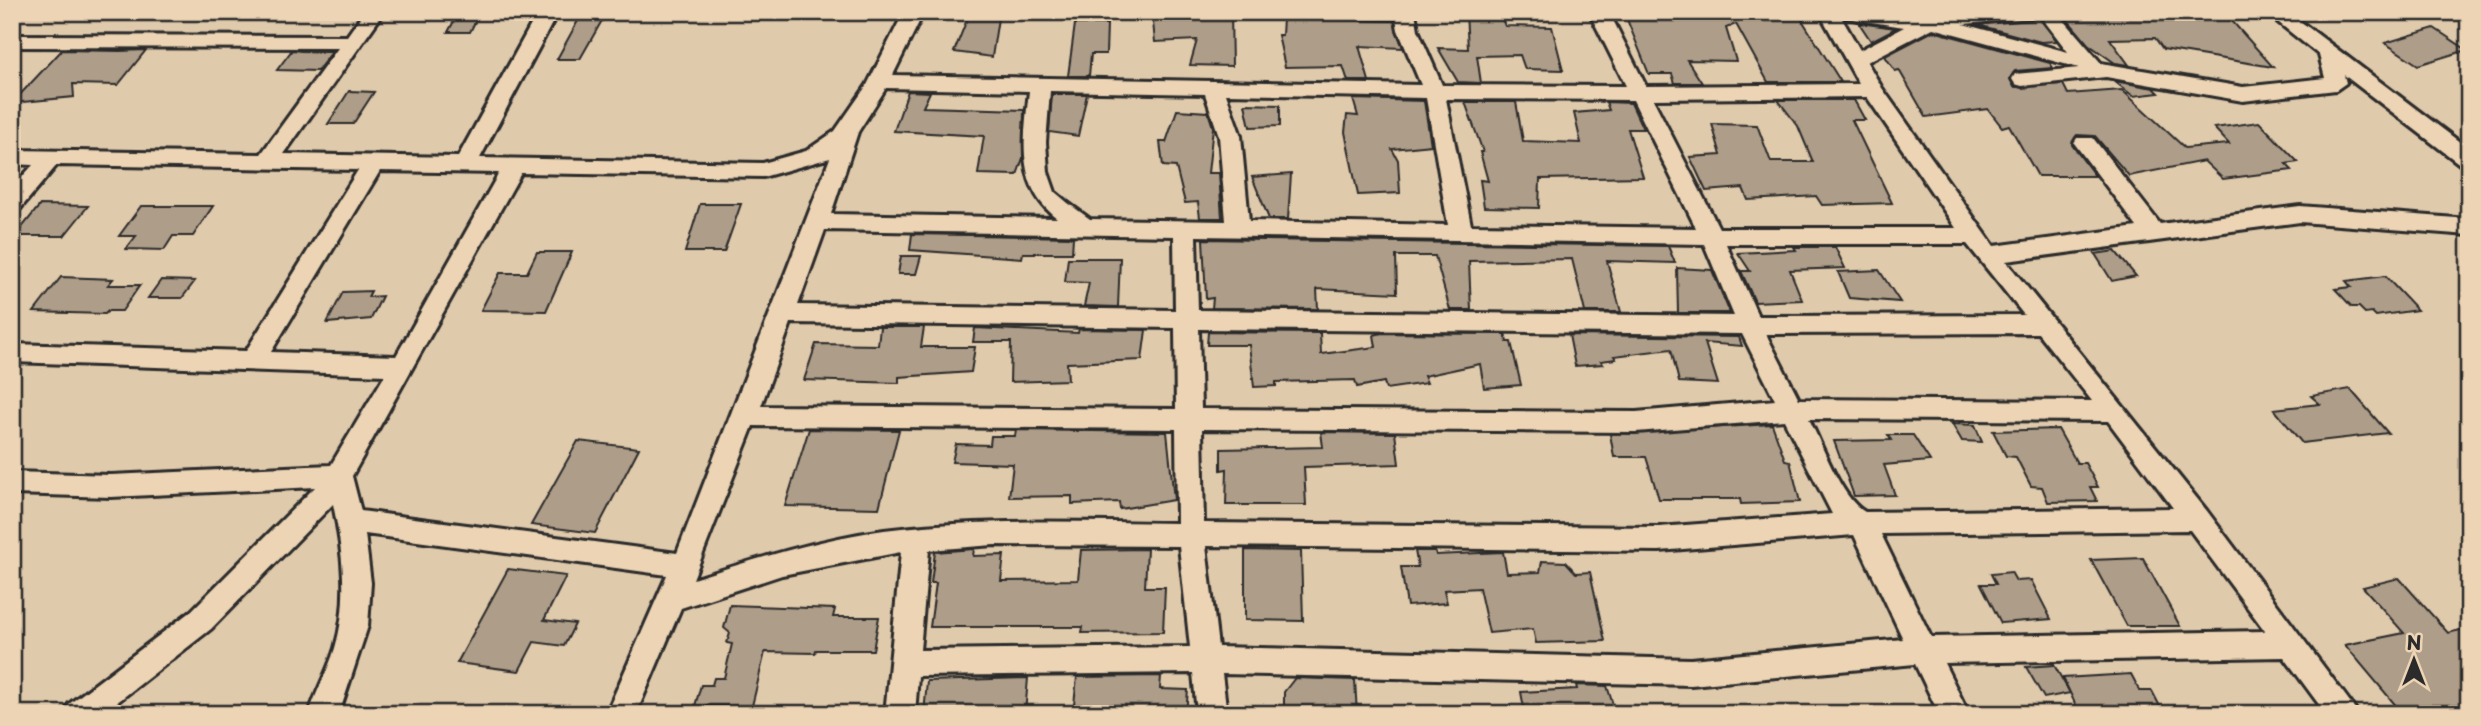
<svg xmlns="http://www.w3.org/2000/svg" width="2481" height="726" font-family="'Playpen Sans',sans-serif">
<rect width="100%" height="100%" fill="#e0caac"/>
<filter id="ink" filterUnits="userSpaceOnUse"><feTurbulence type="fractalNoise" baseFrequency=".0143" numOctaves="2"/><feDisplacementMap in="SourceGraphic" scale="14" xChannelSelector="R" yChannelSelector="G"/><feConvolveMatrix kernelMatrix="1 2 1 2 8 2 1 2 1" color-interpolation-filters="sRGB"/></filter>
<g filter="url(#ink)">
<g fill="#ae9d88" stroke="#2b2b2b" stroke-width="2">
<polygon points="459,12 480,12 470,32 448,32"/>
<polygon points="970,12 999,12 992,57 954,52"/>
<polygon points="1152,12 1231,13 1232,66 1190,65 1197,40 1155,42"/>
<polygon points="1466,12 1499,12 1505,26 1552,27 1563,70 1525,69 1520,55 1477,56 1481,83 1458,82 1438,48 1468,49"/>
<polygon points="1624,12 1797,12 1841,82 1768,82 1736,24 1726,28 1736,61 1687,60 1702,83 1675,83 1672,74 1649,74"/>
<polygon points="2061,12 2224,12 2273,67 2163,49 2155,38 2110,39 2129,65 2115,63 2088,44"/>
<polygon points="580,17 604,17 580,59 557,59"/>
<polygon points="2038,17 2057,41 2041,42 1978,25"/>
<polygon points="1283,18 1394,21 1403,48 1359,46 1369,81 1348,81 1343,66 1285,67 1278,35 1282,35"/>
<polygon points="1859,23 1896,28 1871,41"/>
<polygon points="1075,24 1107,24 1106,54 1091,54 1089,76 1068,76"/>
<polygon points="2434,28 2467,50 2418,65 2385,43"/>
<polygon points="1933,31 2050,63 2053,68 2015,71 2010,78 2014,87 2063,84 2068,94 2122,90 2185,148 2229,144 2214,128 2259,122 2298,162 2286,164 2292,170 2223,179 2204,161 2129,176 2095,136 2077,135 2072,145 2095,176 2038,176 2009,125 2002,127 1988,109 1926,117 1899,70 1895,71 1885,56"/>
<polygon points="62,50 120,51 146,50 118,85 73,84 74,97 12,103"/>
<polygon points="292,50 301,51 332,52 317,71 277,70"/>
<polygon points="2114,81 2154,88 2159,93 2133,96"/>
<polygon points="349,91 374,92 353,124 328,124"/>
<polygon points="908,91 930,92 923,107 1024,110 1023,158 1017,175 978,174 984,136 894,131"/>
<polygon points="1052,94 1087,94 1078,136 1049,132"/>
<polygon points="1353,99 1424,101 1431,145 1392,149 1398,160 1400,193 1358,195 1345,132 1347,115 1358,116"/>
<polygon points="1778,100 1854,100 1865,120 1852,120 1892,203 1822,205 1816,196 1748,200 1743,188 1706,191 1690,157 1721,155 1712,124 1757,125 1771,162 1813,162 1798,126"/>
<polygon points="1465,102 1516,102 1523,141 1581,143 1574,113 1609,110 1606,102 1631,103 1643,129 1628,129 1643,177 1540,179 1539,208 1484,207 1480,180 1488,181 1480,152 1483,152"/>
<polygon points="1245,104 1280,105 1280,126 1250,127"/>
<polygon points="1177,110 1208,112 1213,127 1208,173 1219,173 1222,218 1200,218 1198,202 1185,203 1176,167 1163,166 1160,142 1166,142"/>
<polygon points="1291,174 1288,219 1269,219 1252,177"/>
<polygon points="700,204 741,204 724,252 685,252"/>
<polygon points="40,205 88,206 64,236 15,236"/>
<polygon points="141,206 213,206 193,236 173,236 164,250 126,249 136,236 119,236"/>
<polygon points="912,234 1073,237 1072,253 1023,253 1022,258 910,250"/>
<polygon points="1203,239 1668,246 1675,263 1607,261 1621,312 1585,312 1572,259 1469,261 1471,310 1450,310 1435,256 1396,256 1397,293 1317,289 1318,309 1212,308 1213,298 1206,299"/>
<polygon points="1794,247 1835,247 1845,268 1790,270 1802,300 1755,302 1741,271 1750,271 1738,253 1796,250"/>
<polygon points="2115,251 2136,276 2112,281 2095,254"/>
<polygon points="537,252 572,252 546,311 481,310 500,273 527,273"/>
<polygon points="901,256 921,256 916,274 898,274"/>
<polygon points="1068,258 1120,258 1118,307 1084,306 1089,283 1065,282"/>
<polygon points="1677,268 1712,270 1730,313 1678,313"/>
<polygon points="1879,270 1900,302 1849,298 1838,272"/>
<polygon points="2385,276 2417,310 2376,316 2372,312 2365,313 2359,307 2352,307 2335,289 2351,287 2346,281"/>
<polygon points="61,277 113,279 108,285 140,285 122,311 108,311 105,314 34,312"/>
<polygon points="161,280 195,281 182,298 148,298"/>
<polygon points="371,291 368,297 382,296 371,319 327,323 343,292"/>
<polygon points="880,327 924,327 921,347 975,347 971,372 899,377 899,383 804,380 816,344 878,345"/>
<polygon points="975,328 1078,333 1079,329 1146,330 1142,360 1067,363 1068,380 1010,382 1011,342 973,342"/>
<polygon points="1208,332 1320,333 1321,354 1376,347 1374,335 1382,333 1505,334 1507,342 1511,342 1521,385 1484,388 1480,364 1424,376 1427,383 1386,389 1384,382 1357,387 1355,380 1276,382 1276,386 1254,387 1249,345 1207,345"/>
<polygon points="1569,335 1739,337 1742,346 1705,343 1718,384 1679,382 1671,349 1614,356 1616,359 1601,361 1603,364 1575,366"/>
<polygon points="2350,389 2388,433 2302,443 2274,409 2320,404 2311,396"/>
<polygon points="1772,424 1785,460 1790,461 1800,502 1741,504 1740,499 1659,499 1646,457 1614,457 1610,434"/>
<polygon points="1952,424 1975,425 1982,442 1962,441"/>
<polygon points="809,429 899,430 879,508 785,506"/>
<polygon points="2058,429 2077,463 2085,463 2098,487 2090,487 2097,501 2048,502 2042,487 2031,486 2016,457 2006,456 1993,431"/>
<polygon points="1016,430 1167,432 1174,500 1120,509 1119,502 1072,504 1072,496 1009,497 1013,464 952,462 956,444 990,445 991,436 1015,436"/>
<polygon points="1321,432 1395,433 1399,464 1304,467 1306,505 1226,505 1227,469 1221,470 1221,449 1323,447"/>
<polygon points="1888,435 1913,435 1930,461 1884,465 1895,495 1854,496 1834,441 1891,440"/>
<polygon points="578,441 639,448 595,533 531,525"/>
<polygon points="974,549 973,556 1004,555 1001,581 1078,580 1081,550 1147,549 1145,587 1165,587 1163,632 1082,633 1083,627 930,627 936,583 931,583 935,552"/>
<polygon points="1245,550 1301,551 1303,621 1245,620"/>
<polygon points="1415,551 1435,551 1436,555 1503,552 1507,573 1540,572 1542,561 1566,562 1576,573 1590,572 1605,641 1536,643 1533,629 1489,633 1479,588 1444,590 1447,603 1407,606 1401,567 1418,567"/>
<polygon points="2143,558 2180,626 2127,626 2091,560"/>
<polygon points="508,569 566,576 544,620 575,624 564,646 534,642 519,671 457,663"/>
<polygon points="2011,572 2016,581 2031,580 2051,619 2001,623 1981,584 1996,584 1991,574"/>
<polygon points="2399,578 2448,633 2469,628 2469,714 2403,714 2345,645 2404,633 2363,587"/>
<polygon points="730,605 835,609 833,617 879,617 873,650 816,650 815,653 765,652 752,706 695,706 701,685 712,685 714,678 724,678 732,644 727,643 730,633 724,628"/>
<polygon points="2054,665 2070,693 2044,698 2026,667"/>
<polygon points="2131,674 2140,691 2152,691 2164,714 2080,714 2063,678"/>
<polygon points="1161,676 1160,689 1188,690 1186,714 1073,714 1077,677"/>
<polygon points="1028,678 1025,714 924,714 927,681"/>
<polygon points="1295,678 1355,680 1357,714 1284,714 1284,692"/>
<polygon points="1576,685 1607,686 1616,714 1525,714 1521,692 1577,689"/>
</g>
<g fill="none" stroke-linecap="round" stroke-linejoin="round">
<g stroke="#2b2b2b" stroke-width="6">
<path id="minor" d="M364 12H384L284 154 458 157 538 12H558L480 158 763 163 806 151 835 131 867 85 904 12H924L893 75 1421 85 1398 30 1395 12H1415L1418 30 1442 85 1626 86 1589 12H1609L1646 86 1859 84 1819 12H1885L1909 16 1955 12H2057L2101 63 2243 87 2325 78 2319 55 2269 15 2288 12 2469 149V167L2461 165 2344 75 2346 83 2336 90 2243 101 2106 77 2022 86 2015 84 2012 79 2015 74 2079 68 1933 28 1867 62 1882 88 1994 246 2137 227 2074 143 2077 138H2093L2160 224 2300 206 2469 219V235L2300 222 2006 261 2207 511 2359 714H2326L2284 657 1944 663 1969 714H1939L1915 664 1691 685 1222 674 1227 714H1197L1193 673 918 676 915 714H885L901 552 782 575 681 608 636 714H606L667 575 365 534 371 583 368 626 339 714H309C316 691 328 671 335 648 349 601 343 552 333 504L211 629 102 714H64L69 704 191 611 315 487 111 497 12 494V472L111 475 331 465 385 375 12 362V344L246 351 358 170 57 165 20 209 12 211V188L33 165 12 164V150L261 154 338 48 12 47V35L347 36ZM2039 14 2068 52 1963 24 2031 18ZM1841 17 1846 18 1904 27 1860 50ZM886 88 1029 91C1024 136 1015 187 1057 218L831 214 858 132ZM1050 91 1205 94 1219 136 1226 221 1090 219 1068 203 1055 192 1048 172 1046 142ZM1226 94 1426 98 1448 225 1249 221 1241 136ZM1867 97 1956 228H1719L1653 99ZM1446 99 1633 100 1696 228 1471 225ZM830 158 677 553 361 511 352 476 521 173 763 177ZM380 171 499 173 396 356 271 352ZM825 230 1174 236 1175 310 798 305ZM1196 236 1704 244 1734 316 1198 310ZM1726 244H1967L2024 315 1758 316ZM791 323 1175 328 1176 409 761 406ZM1199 329 1742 334 1775 400 1636 412 1201 409ZM2038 333 2092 401 1799 399 1766 334ZM1809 419 2108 421 2173 508 1865 512C1841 499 1822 444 1809 419ZM1784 420 1832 514 1659 527 1204 523 1202 429 1636 432ZM753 426 1176 429 1177 523C1080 522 981 518 884 530 819 539 756 559 693 579ZM2190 530 2265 631 1931 637 1881 534ZM1854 535 1903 639 1691 659 1218 647 1206 546 1659 551ZM994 545 1179 546 1190 647 920 650 929 550Z"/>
</g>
<use href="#minor" fill="#ecd4b4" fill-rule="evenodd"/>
</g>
</g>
<rect width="2481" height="726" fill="none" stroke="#ecd4b4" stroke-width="42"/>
<rect x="21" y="21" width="2439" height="684" fill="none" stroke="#2b2b2b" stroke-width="2.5" filter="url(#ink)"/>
<g transform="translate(2414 660)" stroke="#ecd4b4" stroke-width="5" paint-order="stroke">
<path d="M0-5L12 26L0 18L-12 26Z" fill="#2b2b2b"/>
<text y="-10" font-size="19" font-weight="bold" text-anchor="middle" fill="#2b2b2b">N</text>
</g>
</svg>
